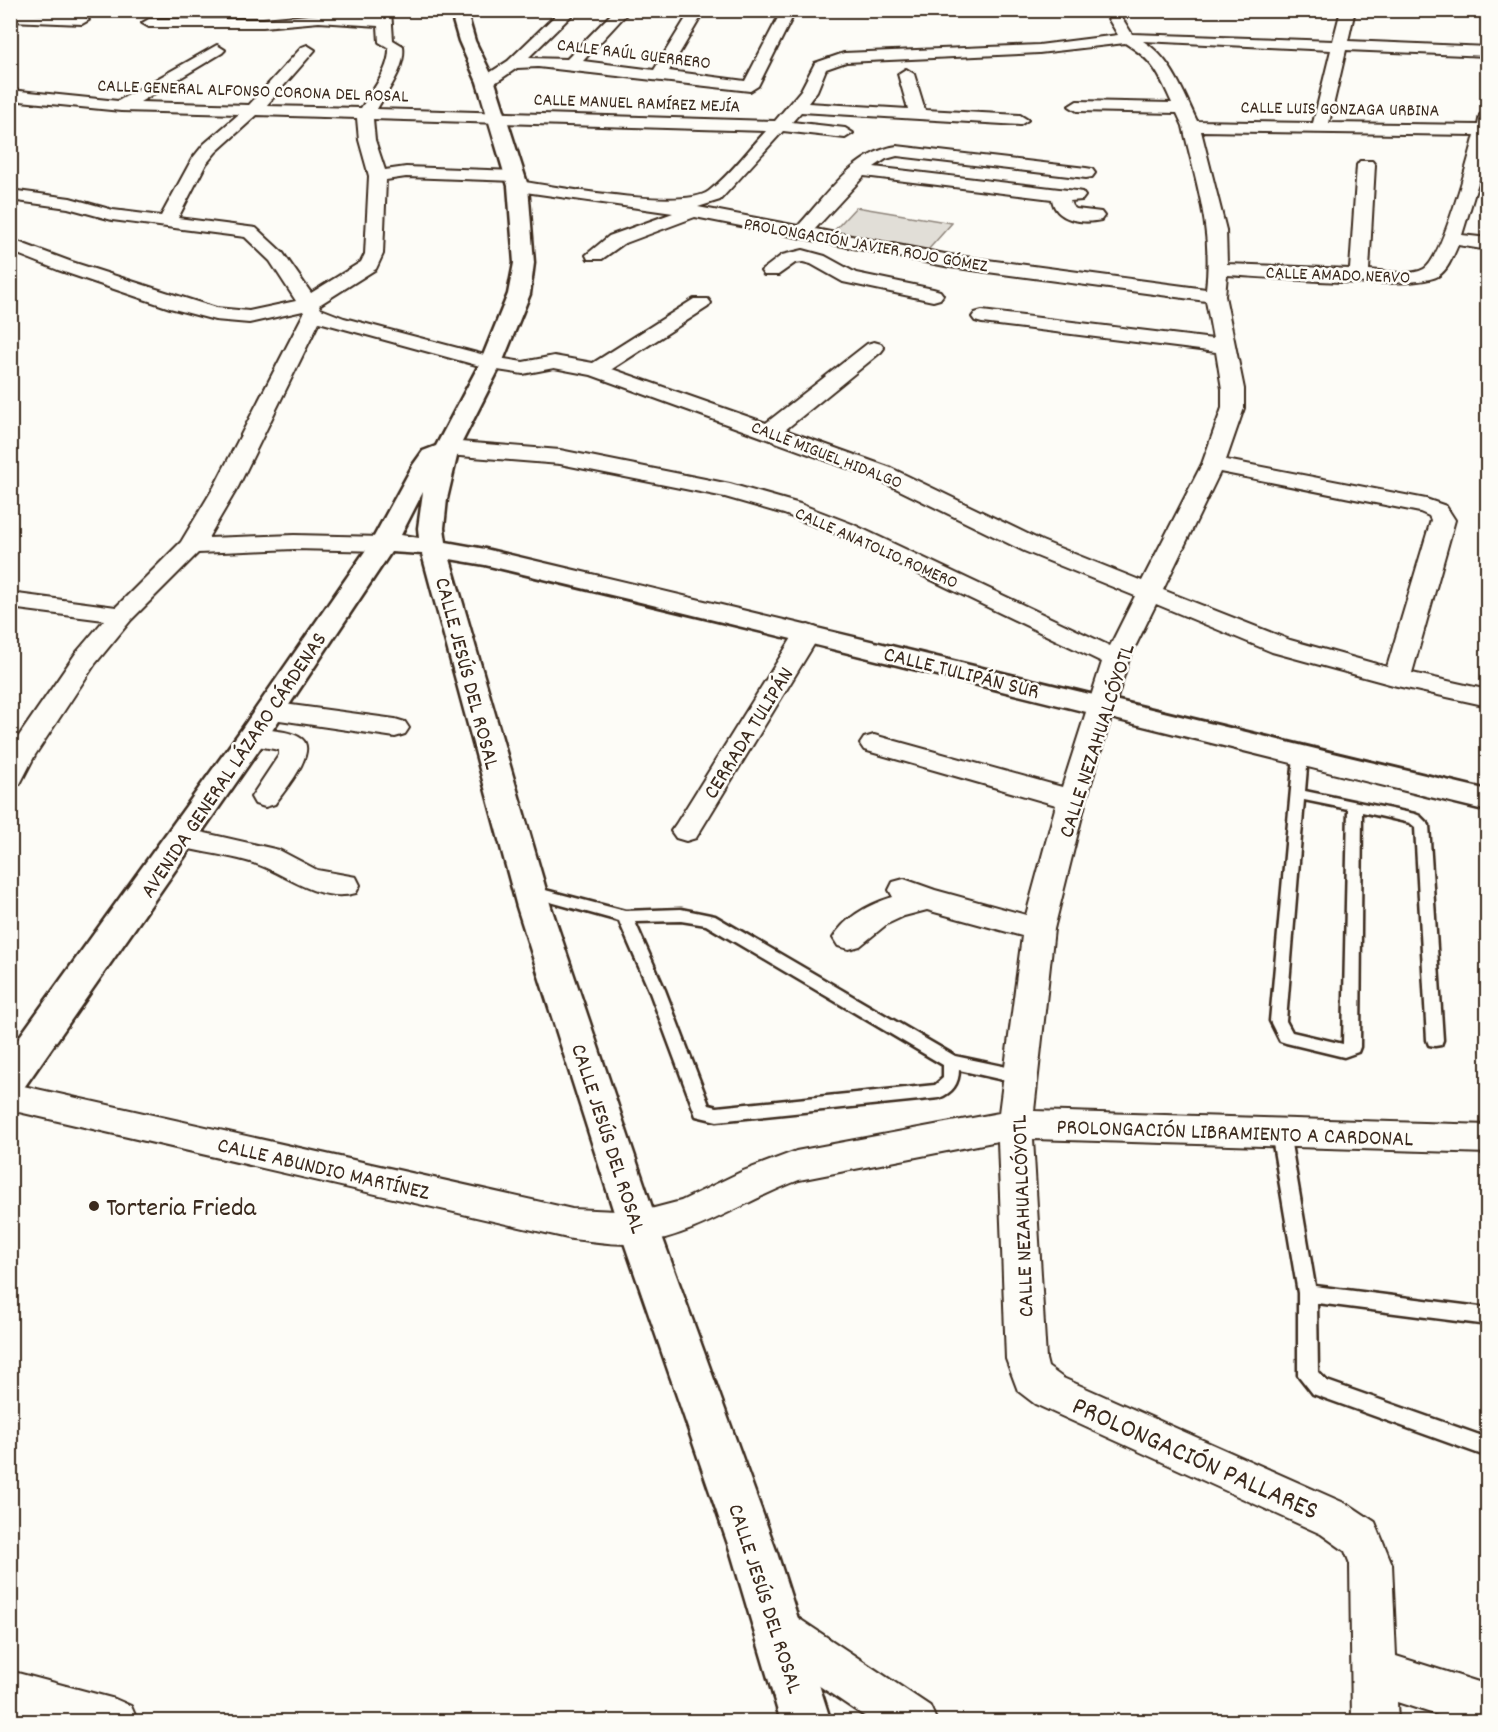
<svg xmlns="http://www.w3.org/2000/svg" width="1498" height="1732" font-family="Dekko,sans-serif">
<rect width="100%" height="100%" fill="#fdfcf7"/>
<filter id="ink" filterUnits="userSpaceOnUse"><feTurbulence type="fractalNoise" baseFrequency=".0167" numOctaves="2"/><feDisplacementMap in="SourceGraphic" scale="12" xChannelSelector="R" yChannelSelector="G"/><feConvolveMatrix kernelMatrix="1 2 1 2 8 2 1 2 1" color-interpolation-filters="sRGB"/></filter>
<g filter="url(#ink)">
<polygon fill="#e1ded7" stroke="#8e847a" stroke-width="1.5" points="856,207 952,223 928,250 831,234"/>
<g fill="none" stroke-linecap="round" stroke-linejoin="round">
<g stroke="#3b2a1e" stroke-width="5">
<g id="service">
<path d="M1301 751 1308 756 1305 791 1415 814 1420 816 1429 825 1443 1040 1441 1045 1435 1046 1429 1045 1427 1040 1415 827 1410 823 1362 812 1360 1047 1358 1052 1344 1057 1286 1043 1280 1041 1270 1021 1294 756ZM1304 800 1348 809 1343 1044 1292 1032 1286 1021Z"/>
<path d="M530 886 625 911 681 909 715 916 955 1056 1021 1070 1027 1072 1029 1077 1027 1082 1021 1084 959 1070C959 1084 952 1093 939 1098L717 1121 696 1116 649 990 619 921 525 895 522 891 525 887ZM681 921 706 925 943 1065V1078L935 1085 717 1107 709 1105 665 990 635 922Z"/>
<polygon points="1280,1125 1286,1127 1289,1132 1315,1286 1488,1308 1488,1325 1317,1303 1318,1372 1327,1381 1488,1438 1488,1457 1313,1394 1298,1375 1298,1293 1271,1132 1274,1127"/>
</g>
</g>
<g stroke="#3b2a1e" stroke-width="4">
<g id="minor">
<path d="M377 10H391L393 40 403 46C406 68 388 90 377 109L775 121 801 90 815 63 844 53 1039 45 1118 35 1103 10H1117L1132 34 1333 41 1341 10H1355L1348 41 1488 47V56L1346 50 1329 123 1478 125 1480 115 1488 110V150L1462 235 1488 238V250L1458 245C1453 256 1448 270 1438 276 1413 291 1265 277 1227 275L1225 296 1244 389V408L1226 460 1426 499 1446 506 1455 520 1412 673 1488 690V706L1397 686 1272 652 1156 604 1129 659 1086 800 1054 929 1034 1111 1488 1125V1153L1033 1139 1046 1359 1048 1367 1063 1378 1351 1506 1375 1522 1392 1564 1396 1656 1488 1685V1722H1459L1397 1702 1398 1722H1352L1350 1564 1345 1551 1321 1534 1035 1404 1018 1391 1006 1359 998 1141 799 1180C746 1200 697 1235 641 1243 619 1246 594 1241 572 1239L10 1110V1083L572 1209 639 1212 681 1201 743 1171 796 1151 999 1113 1022 936 927 910 904 916 887 924 860 946 849 949 838 946 833 938C846 916 870 904 893 897L889 890 893 882 904 879 935 890 1026 915 1056 805 864 750 860 744 864 738 874 735 1062 787 1102 662 836 534 784 514 725 497 560 464 447 455 439 453 436 448 439 443 447 441 560 450 730 484 800 504 852 524 1110 646 1135 596 1024 551 875 478 591 375 554 368 523 374 491 369 319 322 238 487 208 538 294 535 383 537 392 539 395 544 392 549 383 551 294 549 198 553 131 620 95 664 35 755 20 784 10 786V749L76 653 104 620 10 608V593L116 607 181 542 214 487 304 313 303 311 249 323 215 320 170 308 58 270 10 251V239L72 262 216 308 249 311 296 301 270 261 245 237 112 220 68 208 10 200V190L70 198 113 210 161 216 192 159 204 144 239 114 121 111 10 100V90L118 101 217 45 225 50 222 53 140 102 249 105 302 47 307 45 315 50 266 106 361 108C372 91 390 69 389 48L379 42 378 26 319 22 263 27H149L142 23 149 19H263L319 14 377 17ZM1143 41 1331 50 1313 123 1197 121C1183 92 1172 59 1143 41ZM1125 43C1153 60 1159 74 1172 103L1077 101 1069 106 1077 111 1177 113 1183 126C1196 183 1213 230 1206 289L950 255 815 229 864 176 1052 199C1055 221 1083 224 1101 220L1104 216 1101 212 1076 209 1072 206 1070 201 1082 200 1085 196 1082 192 1076 191 874 167 886 159 897 156 1086 178 1092 177 1095 173 1092 169 1086 168 897 146C854 152 826 196 798 226L698 207 720 200 783 131 845 138 853 133 845 128 792 122 801 112 1020 125 1028 120 1020 115 925 110 914 74 906 69 898 74 908 109 808 103 817 91 826 69 846 62 1039 53ZM257 115 357 118 359 140 369 176 365 254 361 262 311 293 283 253 256 228 178 218 206 164 216 152ZM373 119 766 131C748 150 730 175 709 191 683 211 554 186 518 181L512 182 509 186 512 190 518 191 673 213 609 236 586 255 588 259H602L623 244 695 217 950 267 1206 301 1213 339 982 311 975 313 972 317 975 321 982 323 1216 352 1222 389V408L1202 464 1142 581 1042 541 891 468 785 430 881 352 884 348 881 344 874 342 867 344 766 423 612 369 708 307 711 303 708 299H694L593 363 554 356 523 362 492 357 344 318 321 309 319 305 376 269 383 254 386 180 406 177 515 181 521 180 524 176 521 172 515 171 406 167 385 170 375 140ZM1201 131 1475 135C1469 158 1442 259 1424 269 1409 277 1385 271 1369 270L1375 165 1372 161H1360L1357 165 1350 269 1227 264 1226 230ZM1220 472 1420 512 1429 516 1431 520 1387 667 1290 640 1163 590Z"/>
<polygon points="561,10 577,10 528,58 567,59 615,10 630,10 583,61 654,70 691,10 705,10 669,71 745,81 782,10 796,10 758,86 750,91 538,67 517,68 492,85 480,85 478,82 480,79 508,61"/>
<polygon points="10,13 82,16 89,20 82,24 10,21"/>
<polygon points="803,250 825,256 856,273 933,289 940,291 943,295 940,299 933,301 843,282 811,264 803,262 795,263 778,275 764,275 761,271 782,255"/>
<polygon points="808,625 817,628 821,633 696,838 686,841 676,838 671,831 676,824 795,633 799,628"/>
<polygon points="269,702 395,719 405,722 409,728 405,734 395,737 259,717 255,711 259,705"/>
<path d="M252 728C266 730 291 730 302 739 318 752 284 791 275 804L265 807 255 804 251 797 279 755V750L242 743 238 737 242 731Z"/>
<path d="M183 828 279 850 317 870 356 877 360 885 356 893C319 903 291 877 259 865 232 855 201 853 173 845L168 838 173 831Z"/>
<polygon points="779,1610 795,1616 930,1706 937,1722 873,1722 763,1648 757,1632 763,1616"/>
<polygon points="10,1671 115,1699 131,1706 138,1722 31,1722 10,1716"/>
</g>
</g>
<g stroke="#3b2a1e" stroke-width="5">
<path id="tertiary" d="M450 10H466L475 41 495 82 528 186 534 263 530 294 502 363 459 448 447 499 444 528 446 542 485 549C820 627 1153 711 1488 790V811C1153 730 820 644 485 565L450 559 551 907 659 1228 777 1553 831 1722H781L731 1553 619 1228 517 907 422 554 391 552 263 744 23 1089 10 1093V1050L241 730 370 544 413 465 423 451 436 446 480 363 508 294 514 263 508 186 477 82 459 41ZM423 492 418 528 419 538 401 535Z"/>
</g>
<use href="#service" fill="#fdfcf7" fill-rule="evenodd"/>
<use href="#minor" fill="#fdfcf7" fill-rule="evenodd"/>
<use href="#tertiary" fill="#fdfcf7" fill-rule="evenodd"/>
</g>
</g>
<circle fill="#3b2a1e" stroke="#fdfcf7" stroke-width="2" cx="94" cy="1206" r="6"/>
<g text-anchor="middle" stroke-width="5" stroke-linejoin="round" paint-order="stroke">
<g font-size="18" fill="#3b2a1e" stroke="#fdfcf7">
<text transform="translate(634 53) rotate(7)" y="6">CALLE RAÚL GUERRERO</text>
<text transform="translate(253 90) rotate(2)" y="6">CALLE GENERAL ALFONSO CORONA DEL ROSAL</text>
<text transform="translate(637 102) rotate(2)" y="6">CALLE MANUEL RAMÍREZ MEJÍA</text>
<text transform="translate(1340 108) rotate(1)" y="6">CALLE LUIS GONZAGA URBINA</text>
<text transform="translate(866 244) rotate(10)" y="6">PROLONGACIÓN JAVIER ROJO GÓMEZ</text>
<text transform="translate(1338 274) rotate(2)" y="6">CALLE AMADO NERVO</text>
<text transform="translate(827 454) rotate(21)" y="6">CALLE MIGUEL HIDALGO</text>
<text transform="translate(877 547) rotate(24)" y="6">CALLE ANATOLIO ROMERO</text>
</g>
<g font-size="22" fill="#3b2a1e" stroke="#fdfcf7">
<text transform="translate(962 671) rotate(14)" y="8">CALLE TULIPÁN SUR</text>
<text transform="translate(469 673) rotate(75)" y="8">CALLE JESÚS DEL ROSAL</text>
<text transform="translate(747 732) rotate(-58)" y="8">CERRADA TULIPÁN</text>
<text transform="translate(1095 740) rotate(-72)" y="8">CALLE NEZAHUALCÓYOTL</text>
<text transform="translate(232 764) rotate(-56)" y="8">AVENIDA GENERAL LÁZARO CÁRDENAS</text>
<text transform="translate(1235 1131) rotate(2)" y="8">PROLONGACIÓN LIBRAMIENTO A CARDONAL</text>
<text transform="translate(610 1138) rotate(72)" y="8">CALLE JESÚS DEL ROSAL</text>
<text transform="translate(324 1167) rotate(13)" y="8">CALLE ABUNDIO MARTÍNEZ</text>
<text transform="translate(1021 1216) rotate(-92)" y="8">CALLE NEZAHUALCÓYOTL</text>
<text transform="translate(767 1598) rotate(72)" y="8">CALLE JESÚS DEL ROSAL</text>
</g>
<g font-size="27" fill="#3b2a1e" stroke="#fdfcf7" text-anchor="start">
<text x="106" y="1215">Torteria Frieda</text>
</g>
<g font-size="27" fill="#3b2a1e" stroke="#fdfcf7">
<text transform="translate(1196 1457) rotate(24)" y="9">PROLONGACIÓN PALLARES</text>
</g>
</g>
<rect width="1498" height="1732" fill="none" stroke="#fdfcf7" stroke-width="36"/>
<rect x="18" y="18" width="1462" height="1696" fill="none" stroke="#3b2a1e" stroke-width="2" filter="url(#ink)"/>
</svg>
